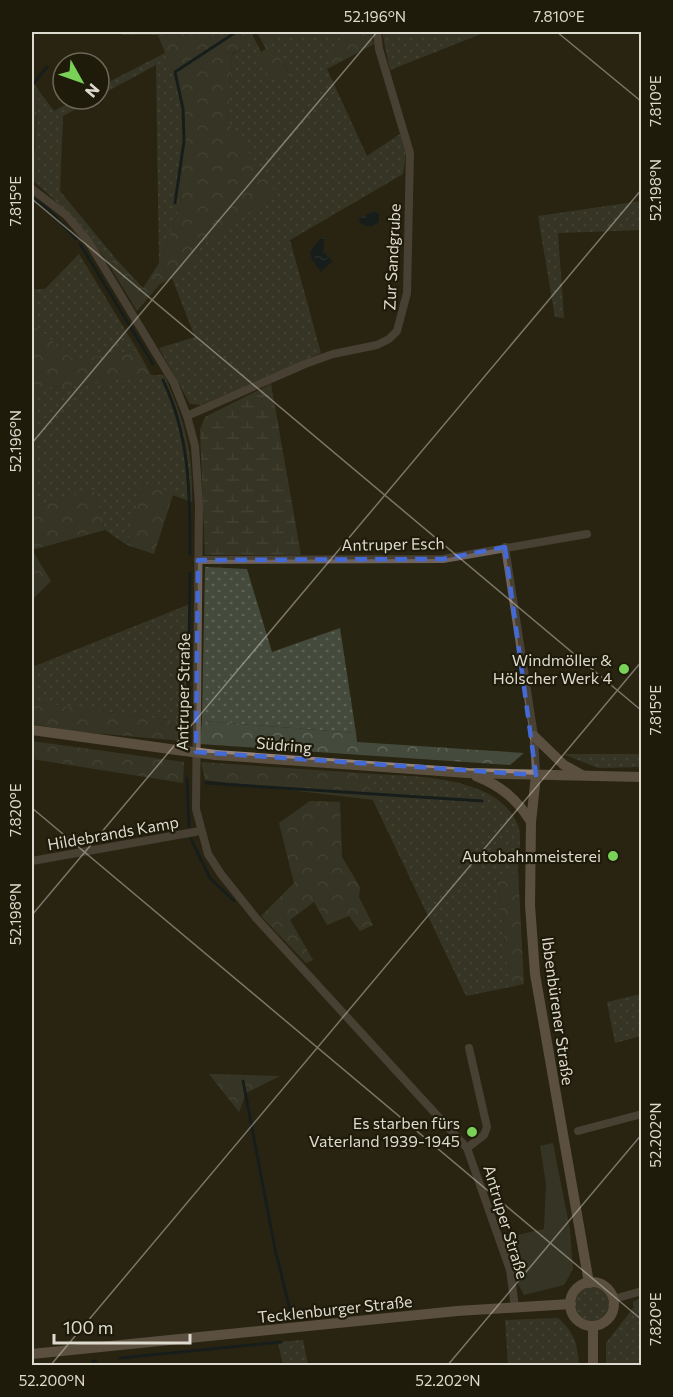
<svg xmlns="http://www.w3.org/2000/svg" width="673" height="1397" font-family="Commissioner,sans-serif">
<defs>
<pattern id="grass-dots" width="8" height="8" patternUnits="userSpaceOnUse" patternTransform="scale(1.5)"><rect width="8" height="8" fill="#454b3c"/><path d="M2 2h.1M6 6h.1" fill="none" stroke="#5f6457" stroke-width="1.8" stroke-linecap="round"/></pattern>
<pattern id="forest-crowns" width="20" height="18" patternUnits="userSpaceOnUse" patternTransform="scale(1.5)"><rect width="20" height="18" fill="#454b3c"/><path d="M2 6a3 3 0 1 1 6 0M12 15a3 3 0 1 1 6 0" fill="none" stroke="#5f6457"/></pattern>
<pattern id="wetland-marsh" width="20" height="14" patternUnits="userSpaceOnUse" patternTransform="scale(1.5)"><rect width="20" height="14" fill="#454b3c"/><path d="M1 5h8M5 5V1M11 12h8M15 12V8" fill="none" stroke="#5f6457"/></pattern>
<pattern id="water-ripples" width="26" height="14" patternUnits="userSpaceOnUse" patternTransform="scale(1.5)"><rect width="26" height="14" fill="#001624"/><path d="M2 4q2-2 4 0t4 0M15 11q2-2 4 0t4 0" fill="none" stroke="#253743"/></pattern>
</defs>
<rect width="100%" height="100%" fill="#292513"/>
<g fill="url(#grass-dots)">
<polygon points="262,32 343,32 327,69 367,156 400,134 406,153 403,174 290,240 321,353 201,405 190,404 159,348 195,337 172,278 187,271 201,246 275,193 228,122 232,55 254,39 267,77 290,74"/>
<polygon points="382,32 486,32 390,70"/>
<polygon points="165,53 185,104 180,207 159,263 156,65 99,96 99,87"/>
<path d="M39 91 54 111 76 99H94L63 116 60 191 116 259 108 263C85 231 62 205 32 180Z"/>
<polygon points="641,201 641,230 558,233 564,318 555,317 538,216"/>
<polygon points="79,254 138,351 73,359 32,324 32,289 45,289"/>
<path d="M151 375H164C185 422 193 451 192 502L142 484 127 545 105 530 94 490 32 508V388L82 385Z"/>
<polygon points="205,567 247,569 272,652 340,628 356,733 202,721"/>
<polygon points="190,604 184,722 32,702 32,664 35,666"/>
<polygon points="563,754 641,754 641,767 598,768"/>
<path d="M360 773C407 777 495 773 517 823 523 835 518 857 518 870L497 876 510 987 466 996Z"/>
<polygon points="641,994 641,1036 615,1043 607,1002"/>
<circle cx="592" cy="1304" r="17"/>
<polygon points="641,1298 641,1365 606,1365 606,1343 634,1307 633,1302"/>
<path d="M558 1318C575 1333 577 1344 579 1365H508L505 1320Z"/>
<polygon points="303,1340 308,1365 283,1365 278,1342"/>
</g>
<g fill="url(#forest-crowns)">
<polygon points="117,32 251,32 261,52 266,49 257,32 264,32 290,75 267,77 254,40 232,54 228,122 276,193 201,246 187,271 160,284 137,311 108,263 116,259 143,288 159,263 180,207 185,104 158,35 123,35"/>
<polygon points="343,32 373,32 371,37 374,44 327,69"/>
<polygon points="32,80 39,91 32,168"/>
<polygon points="32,324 73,359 138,351 151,375 82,385 32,388"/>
<polygon points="142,484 173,495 154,554 127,545"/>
<polygon points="94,490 105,530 32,550 51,581 32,600 32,508"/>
<polygon points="32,702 184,722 182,741 72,731 32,724"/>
<polygon points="202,721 356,733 357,742 524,753 510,765 200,744"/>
<polygon points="32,741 184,762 183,783 32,759"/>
<polygon points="201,762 360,773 374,800 205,780"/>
<polygon points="310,801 340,802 342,857 360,887 359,897 373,925 360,931 349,916 327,925 314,902 290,920 313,960 306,963 261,916 294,883 279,823"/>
<polygon points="518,870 524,984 510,987 497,876"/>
<polygon points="209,1074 280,1076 246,1093 239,1112"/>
</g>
<polygon fill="url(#wetland-marsh)" points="271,384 301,555 205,555 200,430 205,417"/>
<polygon fill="#454b3c" points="553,1143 570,1230 573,1269 564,1285 524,1295 516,1280 505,1238 544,1229 546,1184 540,1146"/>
<g fill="url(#water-ripples)">
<path d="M375 211 379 214V222C372 228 368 228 360 223L359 218Z"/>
<polygon points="325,237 323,252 333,261 321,272 312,260 310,252 321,238"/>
</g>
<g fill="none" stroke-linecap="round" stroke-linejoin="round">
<g stroke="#001624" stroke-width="3">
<polyline points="32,85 47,67"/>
<polyline points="32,198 48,209 76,239"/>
<polyline points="175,203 184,141 183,109 175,72 236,32"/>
<polyline points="80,244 153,364"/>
<path d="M163 380C190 436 190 493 190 554"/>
<polyline points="188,726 190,573"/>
<polyline points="187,778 189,827"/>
<polyline points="206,783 482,801"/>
<polyline points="191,839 210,878 234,901"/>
<polyline points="243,1081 275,1249 292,1318"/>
<polyline points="120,1358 281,1342"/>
<polyline points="94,1366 93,1361 96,1361"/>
</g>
<g stroke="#6e625b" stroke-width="8">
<polyline points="32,189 66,215 88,241 174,383 187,416 195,446 199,505 196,809 208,854 221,874 256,918 467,1148 510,1270 515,1307"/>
<polyline points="187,416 305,364 333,354 377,345 389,339 397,331 407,293 410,153 379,49 377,32"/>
<polyline points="505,547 534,736 536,775"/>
<polyline points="198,560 443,559 587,534"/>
<polyline points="32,861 200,831"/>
<polyline points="578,1131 642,1114"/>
<polyline points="467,1148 484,1135 487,1127 469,1048"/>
<polyline points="614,1299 642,1291"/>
</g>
<g stroke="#978579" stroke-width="10">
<polyline points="32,730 177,750"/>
<polyline points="534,736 564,765 582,775"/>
<polyline points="216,755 468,773 642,777"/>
<polyline points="536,775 531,822 530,905 535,974 589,1283"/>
<path d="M476 776C501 786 517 799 531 822"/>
<circle cx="592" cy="1304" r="22"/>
<polyline points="32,1354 457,1311 571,1304"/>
<polyline points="593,1366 593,1326"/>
</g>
<polyline stroke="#978579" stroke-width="10" points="177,750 216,755"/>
</g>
<path d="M0 0H673V1397H0ZM505 547 536 775 196 752 198 560 443 559Z" fill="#292513" fill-opacity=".55" fill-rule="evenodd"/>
<path fill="none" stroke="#436ad6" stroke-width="4.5" stroke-dasharray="12 8" stroke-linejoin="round" d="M505 547 536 775 196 752 198 560 443 559Z"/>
<path fill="none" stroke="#dddacf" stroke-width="1.5" stroke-opacity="0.45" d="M557 32 642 102M32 199 642 711M32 443 377 32M32 808 642 1320M32 915 642 189M50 1366 642 661M447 1366 642 1134"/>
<g fill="#79d158" stroke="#1f1b0a" stroke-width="2">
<circle cx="624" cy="669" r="6"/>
<circle cx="613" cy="856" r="6"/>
<circle cx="472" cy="1132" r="6"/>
</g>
<g text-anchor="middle" stroke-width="4.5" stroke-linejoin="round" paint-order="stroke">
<g font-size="16" fill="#dddacf" stroke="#1f1b0a">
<text transform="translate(392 257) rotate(-87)" y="6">Zur Sandgrube</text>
<text transform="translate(393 544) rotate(-1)" y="6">Antruper Esch</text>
<text transform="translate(183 692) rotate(-89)" y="6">Antruper Straße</text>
<text transform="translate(284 745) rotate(5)" y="6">Südring</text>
<text transform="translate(113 833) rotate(-10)" y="6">Hildebrands Kamp</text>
<text transform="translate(558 1011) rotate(82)" y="6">Ibbenbürener Straße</text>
<text transform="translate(506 1222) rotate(73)" y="6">Antruper Straße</text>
<text transform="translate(335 1309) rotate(-6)" y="6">Tecklenburger Straße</text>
</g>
<g font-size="16" fill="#dddacf" stroke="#1f1b0a" text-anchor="end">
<text x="612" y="666">Windmöller &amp;<tspan x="612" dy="18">Hölscher Werk 4</tspan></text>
<text x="601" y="862">Autobahnmeisterei</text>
<text x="460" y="1129">Es starben fürs<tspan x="460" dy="18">Vaterland 1939-1945</tspan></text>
</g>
</g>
<rect width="673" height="1397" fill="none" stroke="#1f1b0a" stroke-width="66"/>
<g transform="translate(81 81) rotate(130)"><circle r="28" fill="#1f1b0a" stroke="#6b6759" stroke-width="1.5"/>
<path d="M0-4.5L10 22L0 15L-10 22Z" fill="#79d158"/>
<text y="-9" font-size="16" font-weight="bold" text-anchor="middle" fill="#dddacf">N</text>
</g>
<path d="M54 1334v9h136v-9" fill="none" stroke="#dddacf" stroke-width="3"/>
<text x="63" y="1334" font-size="18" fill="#dddacf" stroke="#1f1b0a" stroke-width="4.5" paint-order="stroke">100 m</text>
<rect x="33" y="33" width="607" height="1331" fill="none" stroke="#dddacf" stroke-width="2"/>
<g font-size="15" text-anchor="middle" fill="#dddacf">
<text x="375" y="22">52.196°N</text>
<text x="559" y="22">7.810°E</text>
<text transform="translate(656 101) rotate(-90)" y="5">7.810°E</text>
<text transform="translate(656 190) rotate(-90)" y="5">52.198°N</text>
<text transform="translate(16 201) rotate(-90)" y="5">7.815°E</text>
<text transform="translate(16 441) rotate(-90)" y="5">52.196°N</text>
<text transform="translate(656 710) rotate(-90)" y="5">7.815°E</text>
<text transform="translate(16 810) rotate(-90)" y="5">7.820°E</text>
<text transform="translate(16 914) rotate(-90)" y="5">52.198°N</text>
<text transform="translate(656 1135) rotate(-90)" y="5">52.202°N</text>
<text transform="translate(656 1319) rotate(-90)" y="5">7.820°E</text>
<text x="52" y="1386">52.200°N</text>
<text x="448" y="1386">52.202°N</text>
</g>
</svg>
